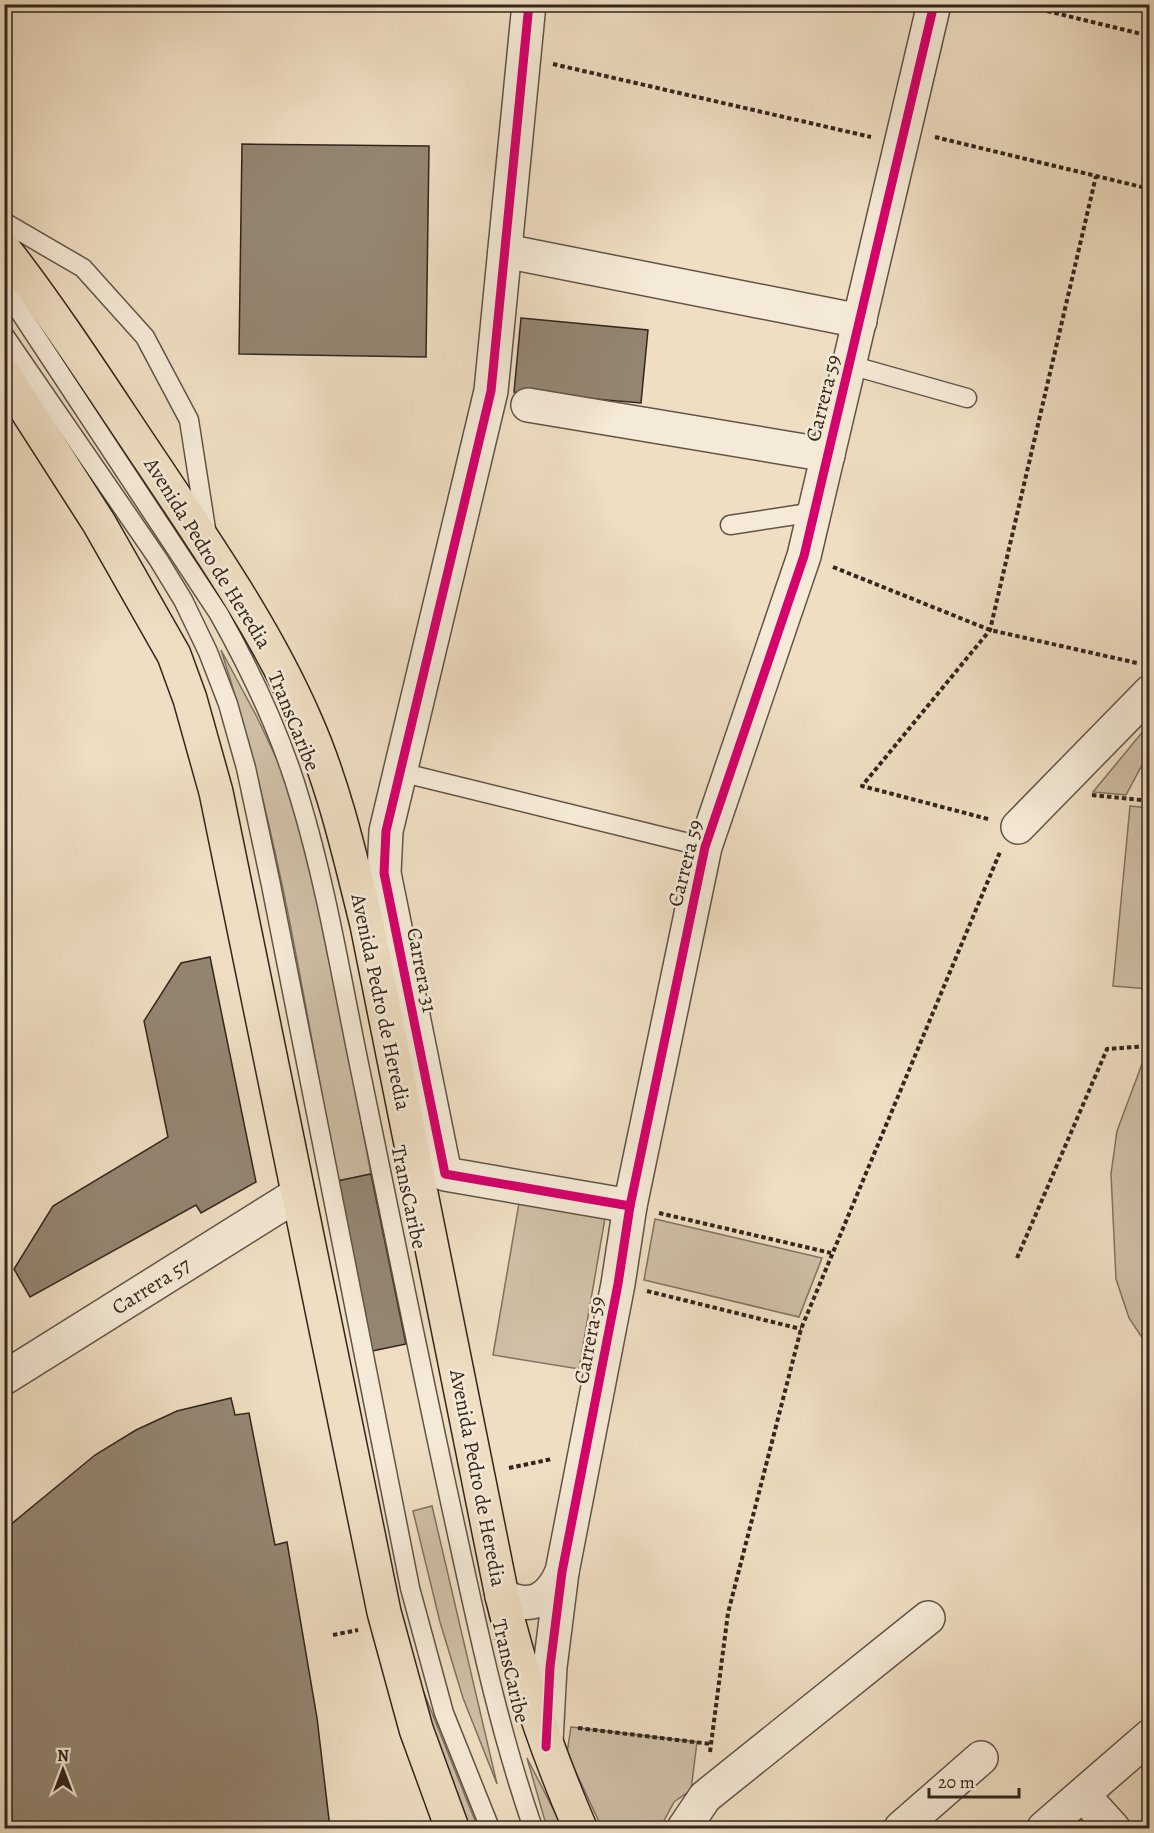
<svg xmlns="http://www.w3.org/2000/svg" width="1154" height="1833" font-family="Alegreya,serif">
<rect width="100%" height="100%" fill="#efdec2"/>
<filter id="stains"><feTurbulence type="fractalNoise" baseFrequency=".00333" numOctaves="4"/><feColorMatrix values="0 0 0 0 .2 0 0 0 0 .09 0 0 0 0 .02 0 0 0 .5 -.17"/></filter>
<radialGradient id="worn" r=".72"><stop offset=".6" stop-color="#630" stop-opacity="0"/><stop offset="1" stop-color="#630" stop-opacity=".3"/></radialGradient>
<g fill="#cfbfa6" stroke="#807262" stroke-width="1.5">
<path d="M221 650 257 717 287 781 321 910 371 1174 337 1181C305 1002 277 823 221 650Z"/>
<polygon points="1149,724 1149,752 1126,795 1093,792"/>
<polygon points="1130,806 1149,808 1149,989 1113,986"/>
<polygon points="1145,1056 1150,1056 1149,1348 1129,1318 1116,1279 1111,1174 1117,1131"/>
<polygon points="519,1203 605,1218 579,1369 493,1355"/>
<polygon points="655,1219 822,1258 799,1317 644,1280"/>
<polygon points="432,1506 497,1784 463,1698 440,1622 413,1511"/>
<polygon points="416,1673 478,1828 469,1828 445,1771"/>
<polygon points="571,1727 697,1742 691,1790 674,1802 660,1828 602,1828 567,1753"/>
<polygon points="527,1758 563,1828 547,1828"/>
</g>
<g fill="#948673" stroke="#31261e" stroke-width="1.5">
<polygon points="242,144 429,146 426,357 239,354"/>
<polygon points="521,318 648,330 641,403 514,392"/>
<polygon points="210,957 256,1182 201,1213 196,1205 30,1297 14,1269 53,1206 168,1137 144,1021 181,963"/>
<polygon points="371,1174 406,1344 372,1351 337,1181"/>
<polygon points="231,1398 235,1415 249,1413 275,1545 287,1542 317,1718 330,1828 4,1828 4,1530 95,1455 136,1430 177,1411"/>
</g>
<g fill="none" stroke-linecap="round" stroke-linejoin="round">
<g stroke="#605447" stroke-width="21">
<g id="service">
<polyline points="4,222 83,268 145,337 189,420 206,529"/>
<path d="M4 288 219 614C252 673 281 734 300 799 326 885 341 976 359 1064 391 1219 422 1374 456 1529 478 1630 499 1730 533 1828"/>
<polyline points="4,335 158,559 183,600 208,652 228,704 246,768 271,885 410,1588 444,1713 490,1828"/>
<polyline points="850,365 967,398"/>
<polyline points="730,525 815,512"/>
<polyline points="400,772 705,847"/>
</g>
</g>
<g stroke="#605447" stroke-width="36">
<g id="minor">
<polyline points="529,4 491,391 386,831 384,873 445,1174 630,1206"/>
<polyline points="505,251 860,321"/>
<polyline points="528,405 828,455"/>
<polyline points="1018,827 1150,692"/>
<polyline points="4,1378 298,1194"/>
<polyline points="1083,1795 1113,1828"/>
<polyline points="684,1828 705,1797 928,1618"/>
<polyline points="901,1828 981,1758"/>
</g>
</g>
<g stroke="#605447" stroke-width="36">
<g id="tertiary">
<path d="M502 1596C531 1610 549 1601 562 1572"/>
<polyline points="546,1741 550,1667 562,1572 618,1284 630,1206 705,847 804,556 934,4"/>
<polyline points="1044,1828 1150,1736"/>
</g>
</g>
<g stroke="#31261e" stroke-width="36">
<g id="trunk">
<path d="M4 249C59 320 107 396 157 470 210 550 267 632 305 720 334 785 350 856 367 925L502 1596C522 1679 547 1751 580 1828"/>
<polyline points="4,375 99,523 174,655 190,699 216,792 384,1612 416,1729 452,1828"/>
</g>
</g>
<g stroke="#31261e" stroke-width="4" stroke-dasharray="4.5 3" stroke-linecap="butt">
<polyline points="1018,4 1150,36"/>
<polyline points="553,64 871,137"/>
<polyline points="935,137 1150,189"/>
<polyline points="833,567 990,630 1137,663"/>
<polyline points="1092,795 1150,801"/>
<polyline points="988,819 862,786 990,630 1096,176"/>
<polyline points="659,1213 831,1253"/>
<polyline points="1017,1258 1107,1049 1150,1046"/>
<polyline points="647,1291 801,1329"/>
<polyline points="509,1468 552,1459"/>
<polyline points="333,1635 358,1630"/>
<polyline points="578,1728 711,1744"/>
<polyline points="710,1752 728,1613 801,1329 1000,852"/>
</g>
<use href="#service" stroke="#f5ead7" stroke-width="18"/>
<use href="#minor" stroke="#f5ead7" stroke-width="33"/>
<use href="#tertiary" stroke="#f5ead7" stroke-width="33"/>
<use href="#trunk" stroke="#efdec2" stroke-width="33"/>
<g stroke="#f5ead7" stroke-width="13">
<g id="cycleway">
<polyline points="529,4 491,391 386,831 384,873 445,1174 630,1206"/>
<polyline points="546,1747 550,1667 562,1572 618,1284 630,1206 705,847 804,556 934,4"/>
</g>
</g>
<use href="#cycleway" stroke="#d6006c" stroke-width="9"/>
</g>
<g text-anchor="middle" stroke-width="5" stroke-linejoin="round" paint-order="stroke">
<g font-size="21" fill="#31261e" stroke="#f5ead7">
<text transform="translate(823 398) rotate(-76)" y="7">Carrera 59</text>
<text transform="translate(208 553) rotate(58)" y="7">Avenida Pedro de Heredia</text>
<text transform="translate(294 721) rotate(68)" y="7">TransCaribe</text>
<text transform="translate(685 863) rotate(-76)" y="7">Carrera 59</text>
<text transform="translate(422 970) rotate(79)" y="7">Carrera 31</text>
<text transform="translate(381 1002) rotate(78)" y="7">Avenida Pedro de Heredia</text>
<text transform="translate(409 1197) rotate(78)" y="7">TransCaribe</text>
<text transform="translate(151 1286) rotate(-32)" y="7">Carrera 57</text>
<text transform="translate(589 1340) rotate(-79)" y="7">Carrera 59</text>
<text transform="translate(478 1478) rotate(79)" y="7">Avenida Pedro de Heredia</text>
<text transform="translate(511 1671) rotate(77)" y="7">TransCaribe</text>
</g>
</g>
<rect width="1154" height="1833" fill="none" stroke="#efdec2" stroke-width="24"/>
<rect x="6" y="6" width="1142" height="1821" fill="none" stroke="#31261e" stroke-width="3"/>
<rect x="12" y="12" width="1130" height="1809" fill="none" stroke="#31261e" stroke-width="1.5"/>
<g transform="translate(63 1770)" stroke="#f5ead7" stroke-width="4.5" paint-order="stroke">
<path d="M0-4.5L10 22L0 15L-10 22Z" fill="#31261e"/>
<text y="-9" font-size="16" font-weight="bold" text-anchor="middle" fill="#31261e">N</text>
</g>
<path d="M929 1788v9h90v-9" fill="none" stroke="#31261e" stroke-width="3"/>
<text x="938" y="1788" font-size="18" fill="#31261e" stroke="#f5ead7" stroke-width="4.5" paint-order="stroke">20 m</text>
<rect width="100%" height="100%" filter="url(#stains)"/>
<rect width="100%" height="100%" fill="url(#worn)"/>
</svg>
